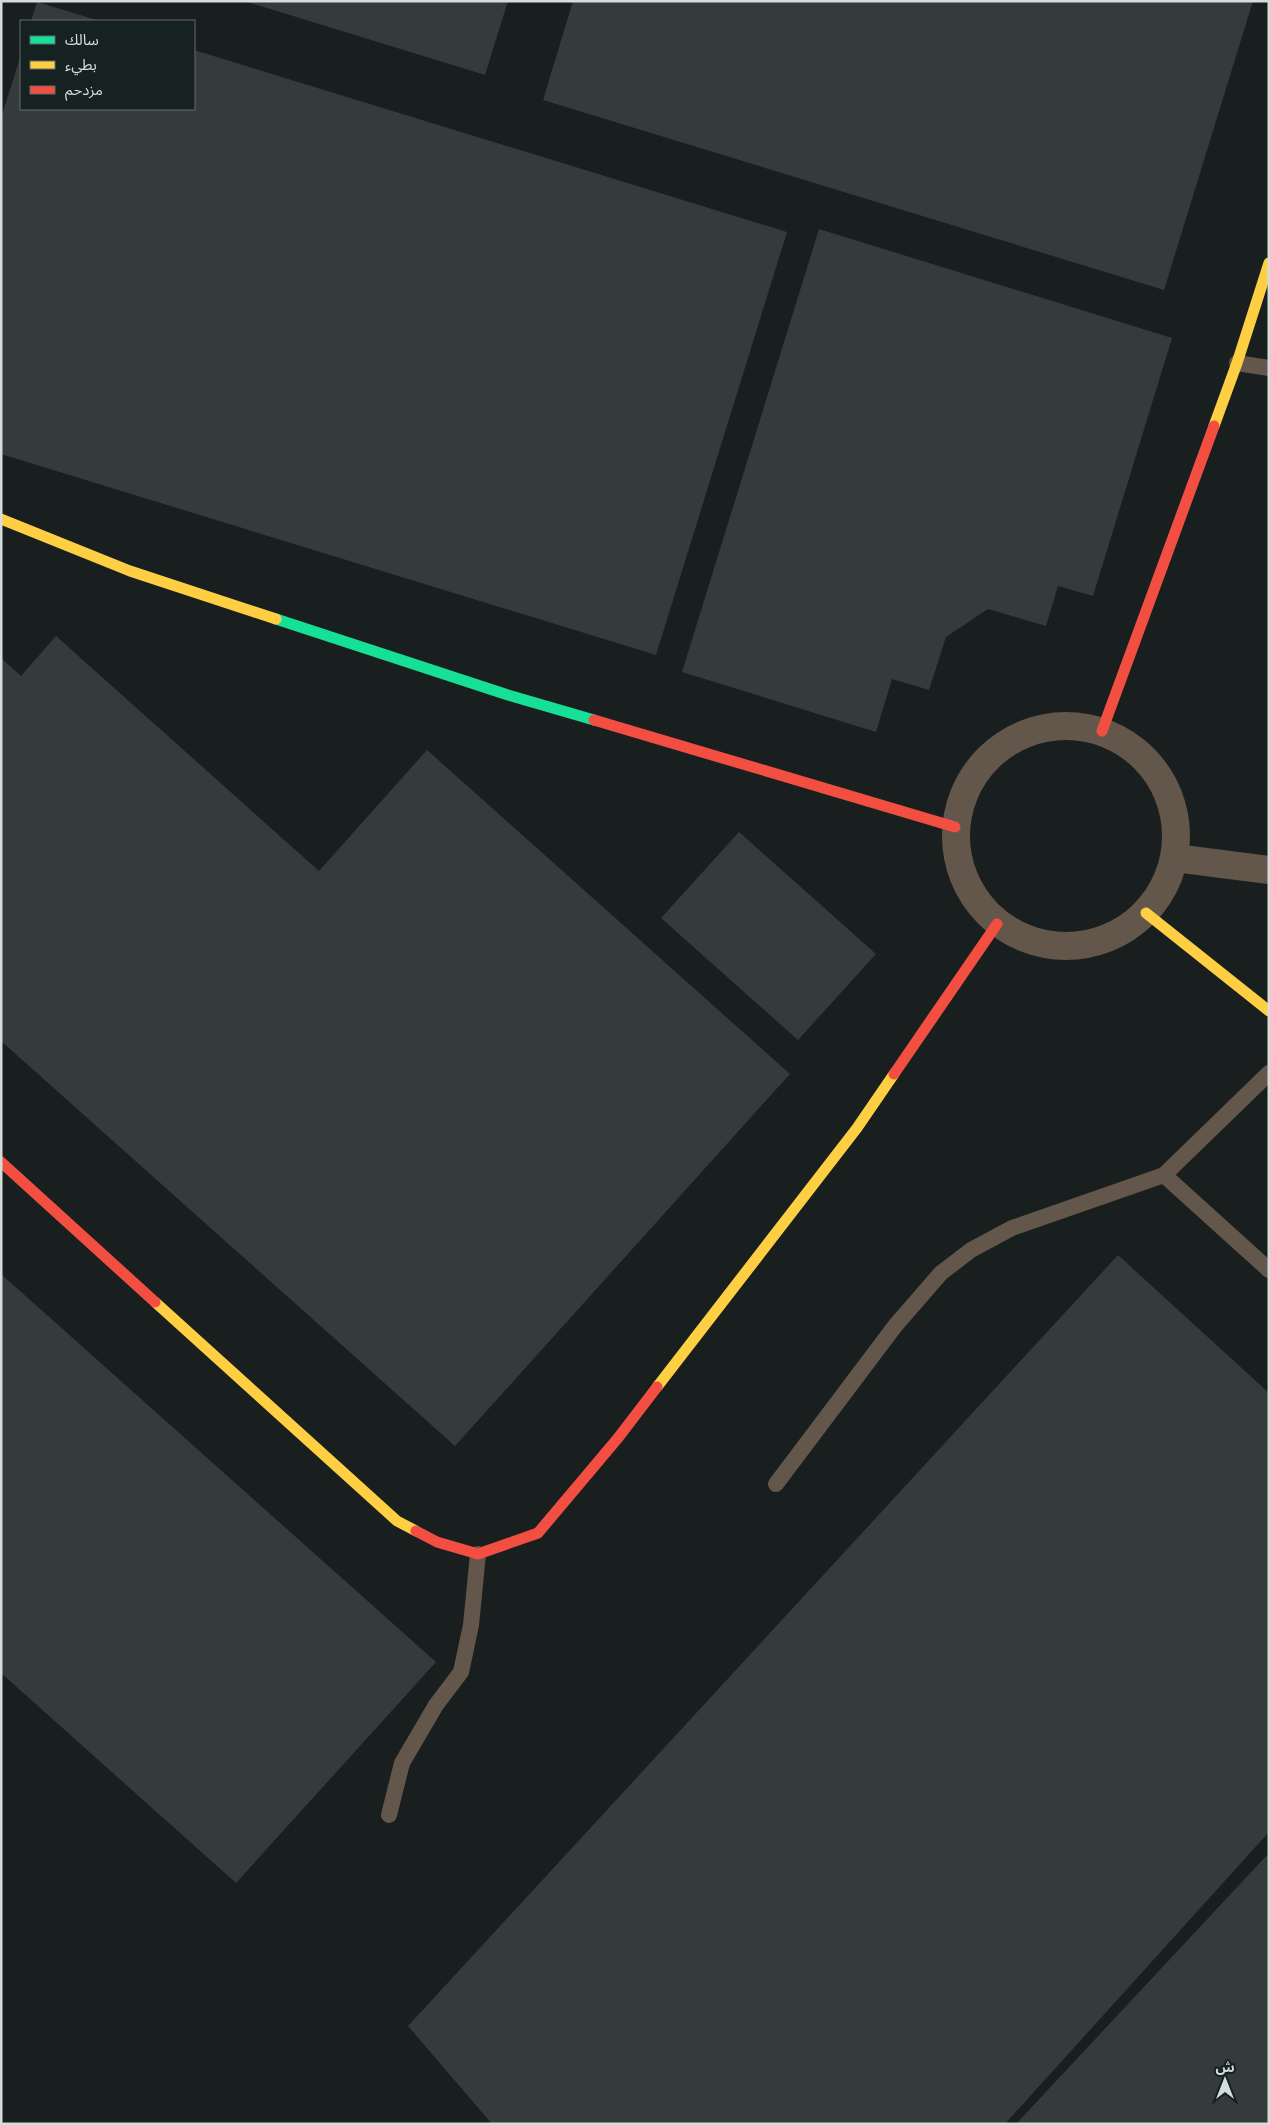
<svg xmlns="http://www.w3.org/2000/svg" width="1270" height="2125" font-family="'Sofia Sans Condensed','Noto Sans Arabic',sans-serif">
<rect width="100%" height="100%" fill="#191f1f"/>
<g fill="#353a3a">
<polygon points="244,1 508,1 485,75"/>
<polygon points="573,1 1253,1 1164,290 543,100"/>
<polygon points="37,2 100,21 31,21"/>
<polygon points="194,50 787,232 656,655 1,454 1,118 21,55 21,109 194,109"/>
<polygon points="819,229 1172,338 1093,596 1058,586 1046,626 988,609 946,637 929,690 892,679 876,732 682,672"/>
<polygon points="56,636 319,871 427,750 790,1074 455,1446 1,1041 1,658 21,676"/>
<polygon points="739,832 876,954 798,1040 661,918"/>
<polygon points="1118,1255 1269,1393 1269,1832 1005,2124 492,2124 408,2026"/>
<polygon points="1,1274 436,1662 236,1883 1,1673"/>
<polygon points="1269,1853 1269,2124 1016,2124"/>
</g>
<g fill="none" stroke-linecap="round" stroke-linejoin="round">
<g stroke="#63564a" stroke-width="16">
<polyline points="1237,363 1269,368"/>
<polyline points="1164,1175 1269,1270"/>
<polyline points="776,1484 895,1326 941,1273 971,1250 1012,1228 1164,1175 1269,1073"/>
<polyline points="389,1815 402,1763 436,1705 461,1672 471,1625 478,1554"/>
</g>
<g stroke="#63564a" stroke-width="28">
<circle cx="1066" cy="836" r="110"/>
<polyline points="1175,858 1269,870"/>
</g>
<polyline stroke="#16e098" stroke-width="11" points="276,619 508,695 594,720"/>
<g stroke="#ffcf43" stroke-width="11">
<polyline points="1214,426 1237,363 1269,263"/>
<polyline points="1,519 130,571 276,619"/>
<polyline points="1146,913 1269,1011"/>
<polyline points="155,1302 397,1521 416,1531"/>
<polyline points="657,1387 857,1128 894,1074"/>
</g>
<g stroke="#f24e42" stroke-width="11">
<polyline points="594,720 955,827"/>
<polyline points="1102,731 1214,426"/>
<polyline points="894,1074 997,924"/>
<polyline points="1,1162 155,1302"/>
<polyline points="416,1531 437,1542 478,1554 538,1533 618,1438 657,1387"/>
</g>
</g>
<rect width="1270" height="2125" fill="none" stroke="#d5dcdc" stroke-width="5"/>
<rect x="20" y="20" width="175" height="90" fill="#162122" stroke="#626c6c"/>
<rect x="30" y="36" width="25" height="8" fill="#16e098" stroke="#626c6c"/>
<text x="65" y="45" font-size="15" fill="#d5dcdc">سالك</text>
<rect x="30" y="61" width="25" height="8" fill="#ffcf43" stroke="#626c6c"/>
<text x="65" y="70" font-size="15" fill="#d5dcdc">بطيء</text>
<rect x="30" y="86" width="25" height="8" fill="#f24e42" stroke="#626c6c"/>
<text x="65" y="95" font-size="15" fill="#d5dcdc">مزدحم</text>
<g transform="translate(1225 2080)" stroke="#162122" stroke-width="4" paint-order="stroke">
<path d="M0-4L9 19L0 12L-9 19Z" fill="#d5dcdc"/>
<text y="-8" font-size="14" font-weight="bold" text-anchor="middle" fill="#d5dcdc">ش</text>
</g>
</svg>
